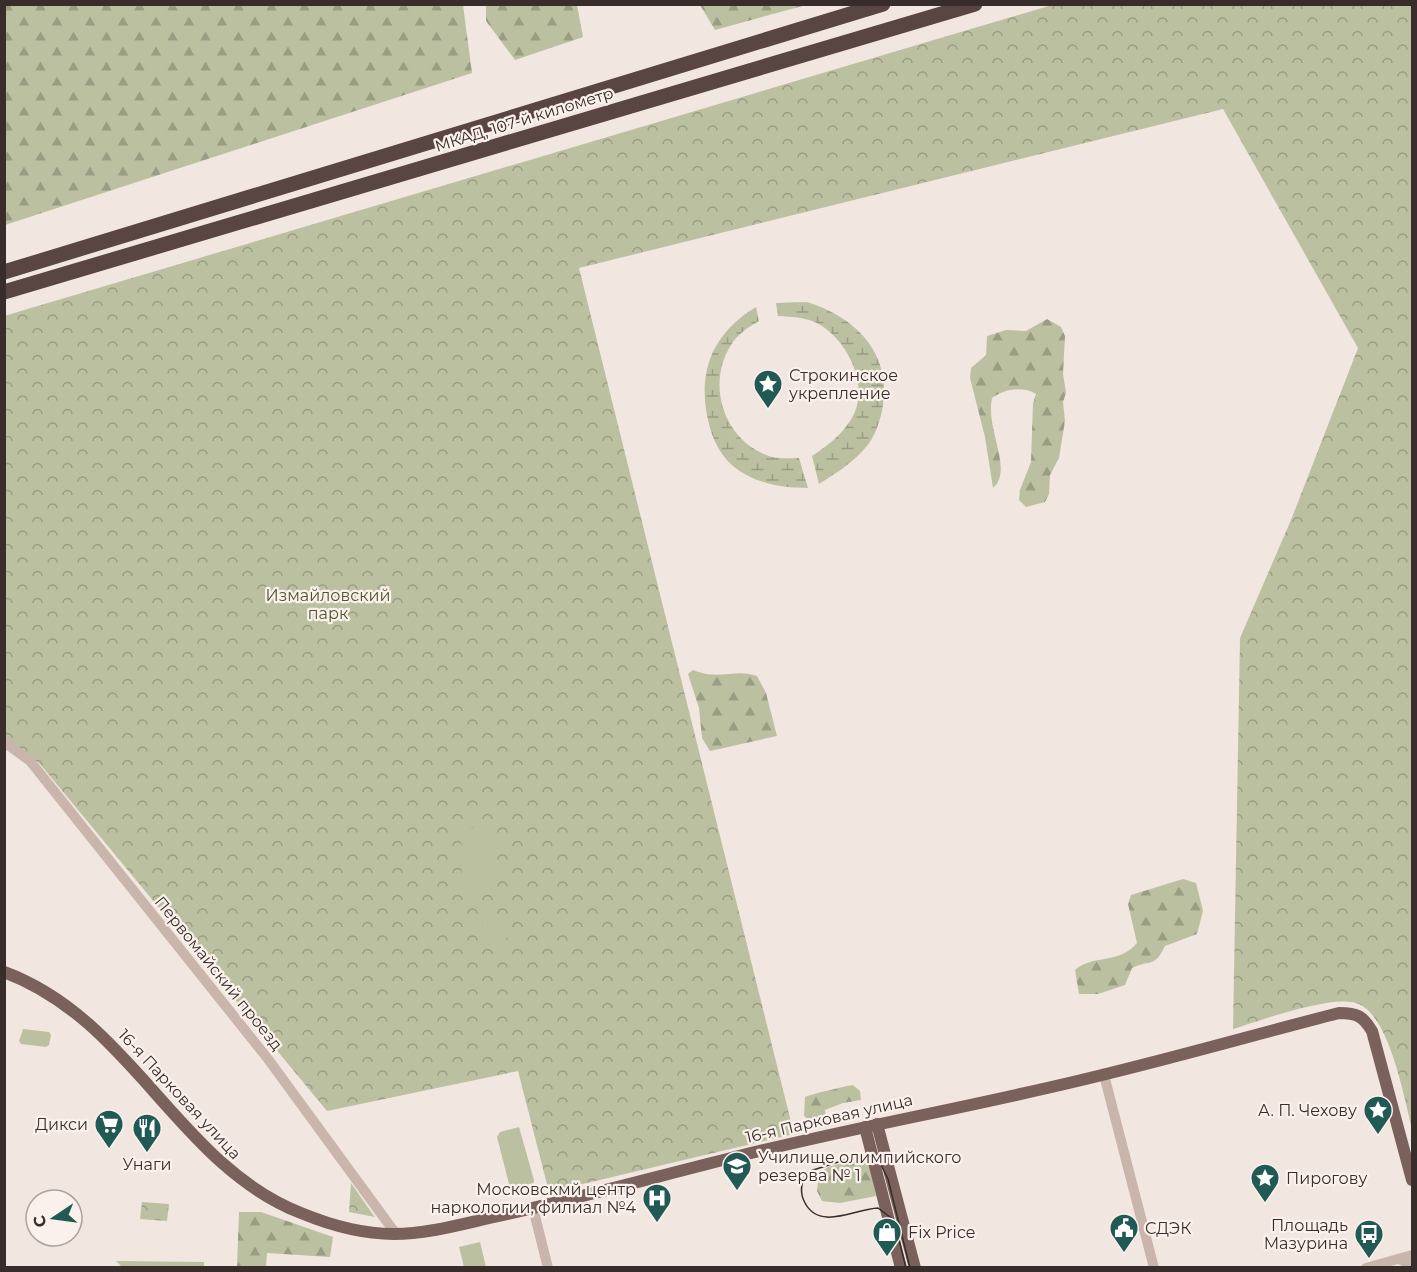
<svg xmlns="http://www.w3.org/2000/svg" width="1417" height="1272" font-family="Montserrat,sans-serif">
<defs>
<pattern id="forest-firs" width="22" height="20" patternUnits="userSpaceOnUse" patternTransform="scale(1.5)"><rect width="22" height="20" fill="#bbc1a0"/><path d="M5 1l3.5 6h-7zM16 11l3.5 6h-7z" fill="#999d83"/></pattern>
<pattern id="wetland-marsh" width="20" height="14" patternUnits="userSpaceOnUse" patternTransform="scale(1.5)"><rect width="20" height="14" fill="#bbc1a0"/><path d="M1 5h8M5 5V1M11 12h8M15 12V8" fill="none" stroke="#999d83"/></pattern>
<pattern id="park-crowns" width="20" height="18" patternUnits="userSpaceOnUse" patternTransform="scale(1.5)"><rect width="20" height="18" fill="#bbc1a0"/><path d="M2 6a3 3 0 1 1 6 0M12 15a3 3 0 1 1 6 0" fill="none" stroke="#999d83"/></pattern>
</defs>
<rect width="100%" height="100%" fill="#f2e6e0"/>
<g fill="url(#forest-firs)">
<polygon points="4,5 463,5 472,73 5,225"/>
<polygon points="486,5 577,5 583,37 515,60 486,21"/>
<polygon points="700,5 806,5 715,30"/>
<path d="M1047 319 1061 327 1065 336 1063 374 1066 393 1063 402 1065 421 1059 458 1050 475 1049 494 1045 502 1026 507 1019 500 1020 490 1031 462 1033 403 1036 394C1022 386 1005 389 992 398 985 429 1014 470 993 488L985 437 970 378 971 368 986 355 987 336 1006 330 1026 331Z"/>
<path d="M693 670C720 681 733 668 757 676L766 693 777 736 710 751 702 738 699 708 688 674Z"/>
<path d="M1183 879 1196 883 1203 911 1197 934 1165 946C1154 968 1152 959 1132 968L1125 985 1098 994H1079L1075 970C1092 954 1119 965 1137 943L1128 904 1131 895Z"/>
<path d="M853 1085 860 1091 861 1100 843 1103 825 1110 826 1119 812 1122 804 1116 805 1097C808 1095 846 1086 853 1085Z"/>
<polygon points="860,1159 868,1159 876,1196 840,1203 822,1201 817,1191 819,1174 828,1167"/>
<polygon points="239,1212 261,1212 333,1237 330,1257 267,1253 266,1267 237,1267"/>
</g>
<g fill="url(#wetland-marsh)">
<path d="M807 302C855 317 891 352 883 405 881 419 875 437 866 447 853 463 836 473 819 484L812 456C827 446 842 435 852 418 870 387 849 344 822 326 808 317 793 317 778 316L776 303Z"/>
<path d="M756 307 759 321C749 327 737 334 731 345 705 386 725 443 772 457 780 459 791 458 799 458L808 488C783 488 759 484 738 470 721 458 712 439 708 420 697 371 713 333 756 307Z"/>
</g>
<g fill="url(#park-crowns)">
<path d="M1052 5H1412V1129C1404 1097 1390 1018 1359 1004 1335 993 1259 1021 1233 1029L1240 638 1291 520 1358 348 1223 109 579 268 794 1134 549 1192 518 1071 327 1111 40 764 5 737 4 316Z"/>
<polygon points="351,1183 374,1216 375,1217 349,1212"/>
<polygon points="142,1202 169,1204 167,1221 140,1219"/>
</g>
<g fill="#bbc1a0">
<polygon points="495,827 496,889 462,890 461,828"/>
<polygon points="502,914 507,942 486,946 481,917"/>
<polygon points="23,1029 49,1032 51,1035 49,1045 46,1047 21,1044 19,1041"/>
<polygon points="519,1127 534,1180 534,1183 515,1187 509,1184 497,1137 500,1132"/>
<polygon points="480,1242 486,1267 464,1267 459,1247"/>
<polygon points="116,1261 204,1262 204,1267 122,1267"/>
</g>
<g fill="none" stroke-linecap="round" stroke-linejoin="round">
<g stroke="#cab5ac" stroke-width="10">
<polyline points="4,742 30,761 268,1059 396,1234"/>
<polyline points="1104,1075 1154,1268"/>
<polyline points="533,1208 548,1268"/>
<polyline points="1399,1259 1412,1265"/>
<polyline points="1366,1268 1412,1255"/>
</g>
<g stroke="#7a615c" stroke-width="12">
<path d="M4 972C132 1019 178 1165 301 1213 330 1225 363 1234 394 1234 427 1234 462 1224 494 1217 575 1199 655 1177 735 1157 858 1126 983 1105 1106 1074 1184 1055 1261 1033 1339 1013 1357 1013 1363 1016 1372 1031L1412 1180"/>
<polyline points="877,1124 915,1268"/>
<polyline points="865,1127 901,1268"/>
</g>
<g stroke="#594542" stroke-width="15">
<polyline points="4,272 883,4"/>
<polyline points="4,292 975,4"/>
</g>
<path stroke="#382d2a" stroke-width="1.5" d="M906 1268 894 1220 878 1208C855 1209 820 1231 805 1203 799 1192 801 1182 807 1172L857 1156 868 1157 880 1163 888 1179 910 1268"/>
</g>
<defs>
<g id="sight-pin" transform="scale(1.5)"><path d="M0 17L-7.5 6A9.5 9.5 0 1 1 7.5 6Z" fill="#215954" stroke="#faf1ec"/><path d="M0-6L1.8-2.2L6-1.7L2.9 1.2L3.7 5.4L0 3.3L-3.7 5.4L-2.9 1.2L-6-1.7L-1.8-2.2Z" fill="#fff"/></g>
<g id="supermarket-pin" transform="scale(1.5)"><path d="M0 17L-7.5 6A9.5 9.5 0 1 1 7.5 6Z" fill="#215954" stroke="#faf1ec"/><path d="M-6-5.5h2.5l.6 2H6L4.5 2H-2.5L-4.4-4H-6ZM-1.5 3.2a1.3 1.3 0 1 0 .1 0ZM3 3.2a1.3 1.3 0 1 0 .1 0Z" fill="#fff"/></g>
<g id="restaurant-pin" transform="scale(1.5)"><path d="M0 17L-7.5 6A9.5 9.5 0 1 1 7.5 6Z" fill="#215954" stroke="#faf1ec"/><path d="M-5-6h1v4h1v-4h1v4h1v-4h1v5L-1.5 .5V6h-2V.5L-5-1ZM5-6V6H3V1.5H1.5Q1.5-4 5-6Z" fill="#fff"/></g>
<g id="university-pin" transform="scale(1.5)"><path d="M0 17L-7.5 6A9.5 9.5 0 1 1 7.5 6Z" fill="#215954" stroke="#faf1ec"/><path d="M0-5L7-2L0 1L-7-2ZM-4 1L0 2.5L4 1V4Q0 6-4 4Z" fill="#fff"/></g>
<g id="hospital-pin" transform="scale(1.5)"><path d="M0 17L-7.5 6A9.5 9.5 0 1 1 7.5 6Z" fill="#215954" stroke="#faf1ec"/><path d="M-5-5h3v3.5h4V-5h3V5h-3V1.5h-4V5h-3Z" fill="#fff"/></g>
<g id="civic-pin" transform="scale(1.5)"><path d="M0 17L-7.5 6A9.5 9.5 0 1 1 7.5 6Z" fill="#215954" stroke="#faf1ec"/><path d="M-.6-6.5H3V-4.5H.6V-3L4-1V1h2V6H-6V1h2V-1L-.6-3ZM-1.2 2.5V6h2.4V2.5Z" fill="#fff"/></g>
<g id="shop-pin" transform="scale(1.5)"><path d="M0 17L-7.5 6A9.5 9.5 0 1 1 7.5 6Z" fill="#215954" stroke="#faf1ec"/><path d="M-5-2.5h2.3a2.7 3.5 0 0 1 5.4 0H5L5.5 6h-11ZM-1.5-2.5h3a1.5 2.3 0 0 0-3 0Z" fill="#fff"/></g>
<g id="bus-pin" transform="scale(1.5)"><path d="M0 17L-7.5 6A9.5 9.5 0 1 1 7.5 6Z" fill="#215954" stroke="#faf1ec"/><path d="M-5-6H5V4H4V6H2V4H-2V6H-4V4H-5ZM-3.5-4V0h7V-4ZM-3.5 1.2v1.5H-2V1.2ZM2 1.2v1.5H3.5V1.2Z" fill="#fff"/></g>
</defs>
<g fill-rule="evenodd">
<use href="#sight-pin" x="768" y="384"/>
<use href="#sight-pin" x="1378" y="1110"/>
<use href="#supermarket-pin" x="109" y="1124"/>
<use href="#restaurant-pin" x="147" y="1128"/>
<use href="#university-pin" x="737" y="1166"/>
<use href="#sight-pin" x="1265" y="1178"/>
<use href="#hospital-pin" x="657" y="1198"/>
<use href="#civic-pin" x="1124" y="1228"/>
<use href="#shop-pin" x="887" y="1232"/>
<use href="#bus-pin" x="1369" y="1234"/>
</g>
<g text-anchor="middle" stroke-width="4.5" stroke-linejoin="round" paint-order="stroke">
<g font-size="16" fill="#382d2a" stroke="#faf1ec">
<text transform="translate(524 119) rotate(-17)" y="6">МКАД, 107-й километр</text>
<text transform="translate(219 973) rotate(51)" y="6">Первомайский проезд</text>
<text transform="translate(180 1094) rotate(47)" y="6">16-я Парковая улица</text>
<text transform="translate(829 1118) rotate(-13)" y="6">16-я Парковая улица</text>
</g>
<g font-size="16" fill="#382d2a" stroke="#faf1ec" text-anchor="start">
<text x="789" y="381">Строкинское<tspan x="789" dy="18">укрепление</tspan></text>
<text x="1357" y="1116" text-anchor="end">А. П. Чехову</text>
<text x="88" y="1130" text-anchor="end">Дикси</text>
<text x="758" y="1163">Училище олимпийского<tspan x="758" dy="18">резерва № 1</tspan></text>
<text x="147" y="1170" text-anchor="middle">Унаги</text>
<text x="1286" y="1184">Пирогову</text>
<text x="636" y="1195" text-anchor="end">Московскмй центр<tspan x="636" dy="18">наркологии, филиал №4</tspan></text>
<text x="1348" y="1231" text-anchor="end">Площадь<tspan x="1348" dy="18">Мазурина</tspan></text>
<text x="1145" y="1234">СДЭК</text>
<text x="908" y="1238">Fix Price</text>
</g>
<g font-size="16" fill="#4e562f" stroke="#faf1ec">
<text x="328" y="601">Измайловский<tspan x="328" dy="18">парк</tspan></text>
</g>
</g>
<rect width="1417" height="1272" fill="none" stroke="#382d2a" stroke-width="12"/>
<g transform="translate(54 1218) rotate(257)"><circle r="28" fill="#faf1ec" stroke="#aca39e" stroke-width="1.5"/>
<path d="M0-4.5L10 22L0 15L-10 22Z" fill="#215954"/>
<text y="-9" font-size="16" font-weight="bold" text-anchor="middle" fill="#382d2a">С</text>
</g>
</svg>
